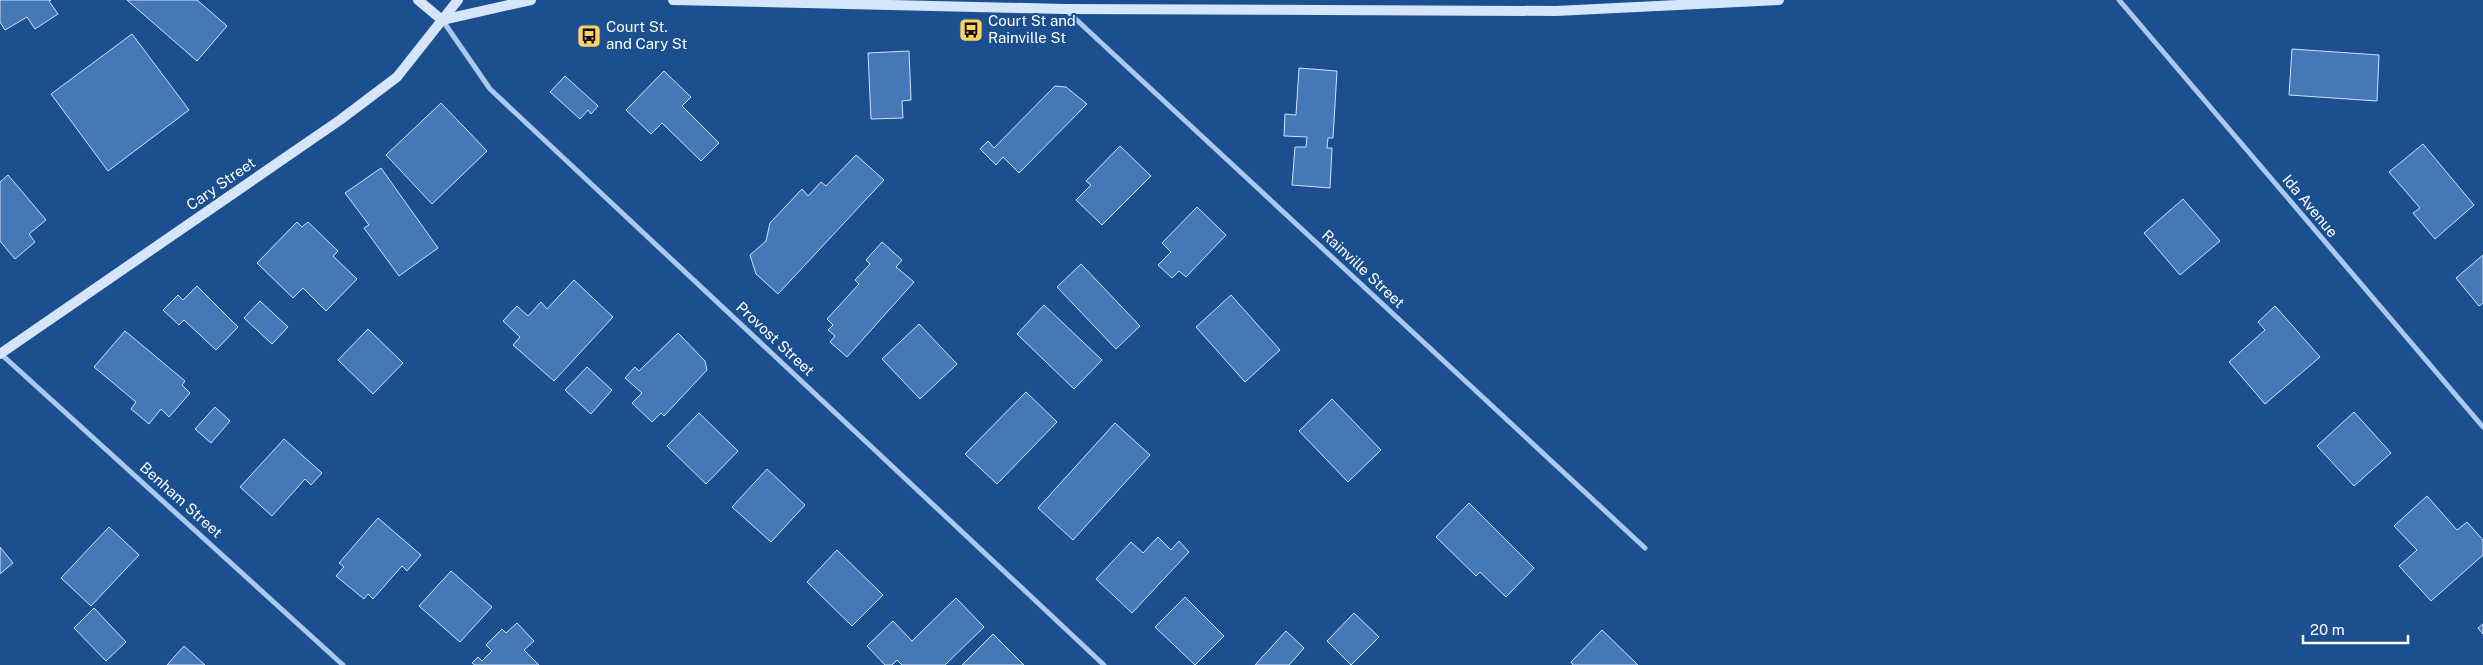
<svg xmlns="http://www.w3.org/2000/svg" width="2483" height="665" font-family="'Public Sans',sans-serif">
<rect width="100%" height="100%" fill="#1b4f8f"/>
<g fill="#4478b7" stroke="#cfe3fa">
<polygon points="0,0 51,0 49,1 58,14 35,29 27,17 5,30 0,22"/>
<polygon points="127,0 197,0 227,26 197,61"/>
<polygon points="132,34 189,110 108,171 51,94"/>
<polygon points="2292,49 2379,55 2377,101 2289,95"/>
<polygon points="909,51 911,100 902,101 903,118 871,119 868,53"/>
<polygon points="1299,68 1337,71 1333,138 1328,138 1327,148 1332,148 1330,188 1292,185 1295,147 1306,147 1307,137 1284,136 1285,114 1296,115"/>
<polygon points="664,71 691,97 682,106 719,143 701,161 662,123 651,134 626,110"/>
<polygon points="565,76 598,106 591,114 588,110 580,119 550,92"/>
<polygon points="1055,86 1066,87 1087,104 1019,173 1003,157 996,165 980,149 988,141 994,148"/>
<polygon points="441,103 487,151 432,204 386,155"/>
<polygon points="2423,144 2474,205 2435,239 2413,213 2420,208 2389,172"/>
<polygon points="1120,146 1151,176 1102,225 1076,200 1091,185 1086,181"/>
<polygon points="856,155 884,180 778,294 756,274 750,255 766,241 770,223 802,189 808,196 821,182 826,186"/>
<polygon points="381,168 438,248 399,276 364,228 369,225 345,193"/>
<polygon points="8,175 46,220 29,234 35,242 15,259 0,241 0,182"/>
<polygon points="2183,199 2220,241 2180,275 2144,233"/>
<polygon points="1197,207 1226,235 1186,277 1179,271 1172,278 1158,265 1171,252 1162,243"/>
<polygon points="297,222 302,227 308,222 338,251 333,256 357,279 326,311 303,288 293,298 257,263"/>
<polygon points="882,242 902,260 896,267 914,282 847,357 830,342 835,336 828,330 833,325 827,319 859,284 855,280 870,264 866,260"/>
<polygon points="2483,255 2483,303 2479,306 2456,278"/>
<polygon points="1081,264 1140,326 1116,349 1057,287"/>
<polygon points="574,280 613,317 554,381 513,345 520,337 503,321 517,306 528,316 541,302 547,309"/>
<polygon points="197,286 238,327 216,350 184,320 179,325 163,310 178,295 183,300"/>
<polygon points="1231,295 1280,350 1245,382 1196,327"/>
<polygon points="260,301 288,327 272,344 244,318"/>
<polygon points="1044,305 1102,360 1074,389 1017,334"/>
<polygon points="2275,306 2320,357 2265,404 2229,362 2265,330 2258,322"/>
<polygon points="919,324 957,364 920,399 882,359"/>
<polygon points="368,329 403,363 373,394 338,360"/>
<polygon points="125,331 185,381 182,385 190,393 169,417 161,409 149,424 131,409 136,402 94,367"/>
<polygon points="678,333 705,361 707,370 664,416 661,413 652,422 632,403 642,393 625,378 635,367 639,371"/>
<polygon points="587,367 612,390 591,414 565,390"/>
<polygon points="1026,392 1057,422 997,484 965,454"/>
<polygon points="1332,399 1381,450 1348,482 1299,431"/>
<polygon points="215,407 230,421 211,443 195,429"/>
<polygon points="2354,412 2391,453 2354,486 2317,446"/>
<polygon points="699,413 738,451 706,484 667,446"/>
<polygon points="1115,423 1150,455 1073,540 1038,508"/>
<polygon points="284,439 322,473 311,485 305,479 272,516 240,487"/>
<polygon points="767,469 805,505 771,542 732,507"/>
<polygon points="2427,496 2457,530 2467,522 2483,540 2483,555 2431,601 2399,566 2417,550 2394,526"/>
<polygon points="1469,503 1534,568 1506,597 1480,572 1476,576 1436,537"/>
<polygon points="378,518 421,555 407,571 402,566 373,599 368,594 364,599 336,576 344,567 339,563"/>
<polygon points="109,527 139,555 91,606 61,578"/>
<polygon points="1158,537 1171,550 1179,541 1189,552 1132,613 1096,579 1131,542 1143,553"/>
<polygon points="0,547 13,563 0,574"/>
<polygon points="837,550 883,595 852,626 807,582"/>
<polygon points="451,571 492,607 460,642 419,606"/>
<polygon points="1185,597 1224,636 1195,665 1155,627"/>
<polygon points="956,598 984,627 945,665 902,665 897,660 892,665 885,665 867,646 893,621 912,641"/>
<polygon points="94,608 126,642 106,661 74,628"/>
<polygon points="1354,613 1379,637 1351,665 1327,641"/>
<polygon points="517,623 534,641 524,650 539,665 475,665 472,663 478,657 482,661 492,651 486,645 502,629 506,633"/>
<polygon points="2483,624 2483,634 2478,628"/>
<polygon points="1602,630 1638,665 1573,665 1571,662"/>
<polygon points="1286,631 1304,648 1289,665 1255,665"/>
<polygon points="993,634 1024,665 962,665"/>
<polygon points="184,646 205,665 167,665"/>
</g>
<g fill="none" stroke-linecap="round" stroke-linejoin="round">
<g stroke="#a9c9ee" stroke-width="5">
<polyline points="2119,0 2483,427"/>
<polyline points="1067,11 1645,548"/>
<polyline points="443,21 490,89 1104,665"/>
<polyline points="1,354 343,665"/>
</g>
<g stroke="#d6e6fa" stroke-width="10">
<polyline points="418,0 442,20"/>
<polyline points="673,0 1065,9 1556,11 1779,0"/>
<polyline points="442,20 531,0"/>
<polyline points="0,354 340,120 397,77 458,0"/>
</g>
</g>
<defs>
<g id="bus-square" transform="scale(1.25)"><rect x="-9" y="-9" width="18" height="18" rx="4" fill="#ffd166" stroke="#1b4f8f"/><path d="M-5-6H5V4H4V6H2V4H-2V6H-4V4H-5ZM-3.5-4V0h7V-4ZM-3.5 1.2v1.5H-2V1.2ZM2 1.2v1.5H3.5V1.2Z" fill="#111"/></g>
</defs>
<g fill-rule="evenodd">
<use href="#bus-square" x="971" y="30"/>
<use href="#bus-square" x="589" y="36"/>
</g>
<g text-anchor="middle" stroke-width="4" stroke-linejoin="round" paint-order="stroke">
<g font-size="15" fill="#fff" stroke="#1b4f8f" text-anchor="start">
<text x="988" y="26">Court St and<tspan x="988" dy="17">Rainville St</tspan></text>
<text x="606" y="32">Court St.<tspan x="606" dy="17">and Cary St</tspan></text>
</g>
<g font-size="15" fill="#fff" stroke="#1b4f8f">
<text transform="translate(221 184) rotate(-35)" y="5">Cary Street</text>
<text transform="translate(2310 206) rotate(50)" y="5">Ida Avenue</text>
<text transform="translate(1363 269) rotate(43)" y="5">Rainville Street</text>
<text transform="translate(775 339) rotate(43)" y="5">Provost Street</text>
<text transform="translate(181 500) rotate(42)" y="5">Benham Street</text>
</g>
</g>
<path d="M2303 635v8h105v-8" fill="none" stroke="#ffffff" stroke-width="2.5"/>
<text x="2310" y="635" font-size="15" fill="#ffffff" stroke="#1b4f8f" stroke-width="4" paint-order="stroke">20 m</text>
</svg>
